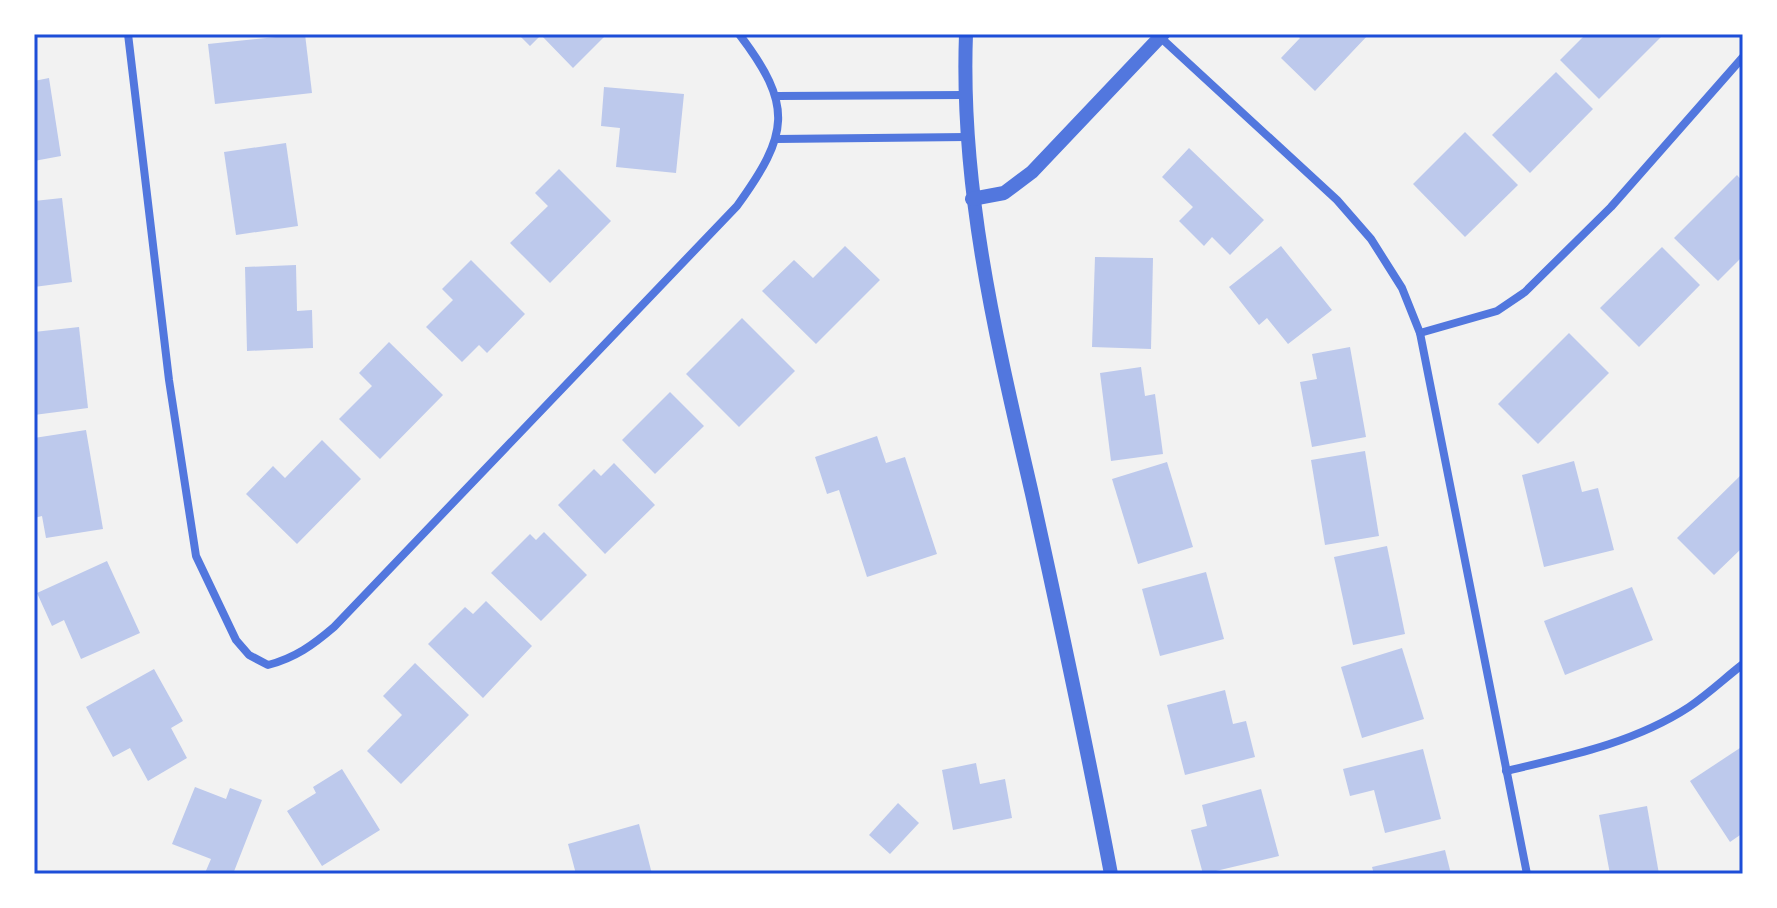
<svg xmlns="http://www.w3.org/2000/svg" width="1777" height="908" font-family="Jost,sans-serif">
<rect width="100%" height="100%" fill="#f2f2f2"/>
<g fill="#bdc9ec">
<polygon points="305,34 312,93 215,104 208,44"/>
<polygon points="518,34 607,34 573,68 541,35 530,46"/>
<polygon points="1296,34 1369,34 1315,91 1281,58 1300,38"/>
<polygon points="1586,34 1660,34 1662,36 1599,99 1560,60"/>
<polygon points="1556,72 1593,109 1530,173 1492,135"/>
<polygon points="49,78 61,156 34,161 34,81"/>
<polygon points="604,87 684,94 676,173 616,167 620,128 601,126"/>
<polygon points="1465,132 1518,185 1465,237 1413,184"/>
<polygon points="286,143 298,226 236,235 224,152"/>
<polygon points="1189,148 1264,220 1230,255 1212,237 1204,246 1179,221 1193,207 1162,177"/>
<polygon points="559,169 611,221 550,283 510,243 548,206 535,193"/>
<polygon points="1737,175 1743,182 1743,256 1718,281 1674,238"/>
<polygon points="62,198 72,282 34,287 34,201"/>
<polygon points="845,246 880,280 816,344 762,291 794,260 813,278"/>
<polygon points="1281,246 1332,310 1288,344 1267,318 1259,325 1229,287"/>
<polygon points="1662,247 1700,285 1639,347 1600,308"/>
<polygon points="1095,257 1153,258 1151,349 1092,347"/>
<polygon points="471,260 525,314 487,353 479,345 462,362 426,327 453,300 442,289"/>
<polygon points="296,265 297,311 312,310 313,348 247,351 245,267"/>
<polygon points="742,318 795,371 739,427 686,374"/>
<polygon points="79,327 88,408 34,415 34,332"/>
<polygon points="1569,333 1609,373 1538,444 1498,404"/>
<polygon points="389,342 443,395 380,459 339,419 372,386 359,373"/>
<polygon points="1350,347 1366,437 1312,447 1300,382 1317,379 1312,354"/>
<polygon points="1141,367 1145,396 1155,394 1163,454 1111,461 1100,373"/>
<polygon points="670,392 704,426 655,474 622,440"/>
<polygon points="86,430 103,529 46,538 42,516 34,518 34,487 37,487 34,438"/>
<polygon points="877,436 886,463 905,457 937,554 867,577 839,490 827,494 815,457"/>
<polygon points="322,440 361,479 297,544 246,494 273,466 285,478"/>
<polygon points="1365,451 1379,536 1325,545 1311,460"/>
<polygon points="1574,461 1582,492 1598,488 1614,550 1544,567 1522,475"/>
<polygon points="1167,462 1193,547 1138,564 1112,479"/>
<polygon points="614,463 655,505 605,554 558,505 594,469 601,476"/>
<polygon points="1743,473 1743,547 1714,575 1677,538"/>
<polygon points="544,532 587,575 541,621 491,573 530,534 536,540"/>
<polygon points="1387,546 1405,634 1353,645 1334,557"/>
<polygon points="107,561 140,633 81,659 64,620 52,626 37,593"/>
<polygon points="1206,572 1224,639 1160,656 1142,589"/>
<polygon points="1632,587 1653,640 1565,675 1544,621"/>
<polygon points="486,601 532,646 483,698 428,644 465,607 473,614"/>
<polygon points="1402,648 1424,719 1362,738 1341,667"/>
<polygon points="415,663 469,715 401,784 367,751 402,715 383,696"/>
<polygon points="154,669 183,721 171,728 187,758 148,781 130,748 113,757 86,707"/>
<polygon points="1225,690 1233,724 1246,721 1255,757 1185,775 1167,705"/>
<polygon points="1743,746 1743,833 1730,842 1690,781"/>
<polygon points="1423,749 1441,819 1385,833 1374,790 1350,796 1343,769"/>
<polygon points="976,763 980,784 1005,779 1012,818 953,830 942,770"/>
<polygon points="342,769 380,830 322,866 287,811 316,793 313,787"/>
<polygon points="195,787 226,799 230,788 262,800 233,874 205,873 211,859 172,844"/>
<polygon points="1261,789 1279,856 1203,874 1191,830 1207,826 1202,805"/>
<polygon points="898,803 919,823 890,854 869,835"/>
<polygon points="1647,806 1659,874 1610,874 1599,815"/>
<polygon points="639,824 652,874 576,874 568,844"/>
<polygon points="1445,850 1451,874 1374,874 1372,867"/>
</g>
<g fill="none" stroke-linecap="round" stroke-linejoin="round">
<g stroke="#5277de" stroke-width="8">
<path d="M128 34 169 380 196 556 236 640 249 655 268 665C295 658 313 645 334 627L737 206C789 134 794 106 739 34"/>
<polyline points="1160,37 1337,200 1371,239 1402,288 1420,333 1527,874"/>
<polyline points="777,96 964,95"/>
<polyline points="776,139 967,137"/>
<polyline points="1420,333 1497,311 1525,292 1611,207 1743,57"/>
<path d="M1506 771C1569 756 1634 743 1689 707 1708 694 1725 678 1743 664"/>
</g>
<g stroke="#5277de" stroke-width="14">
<path d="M966 34C960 191 997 342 1032 494 1060 621 1087 747 1111 874"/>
<polyline points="972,199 1004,193 1032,172 1163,34"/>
</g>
</g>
<rect width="1777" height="908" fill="none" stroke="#ffffff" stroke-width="72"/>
<rect x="36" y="36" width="1705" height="836" fill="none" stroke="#1d4ed8" stroke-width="3"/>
</svg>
